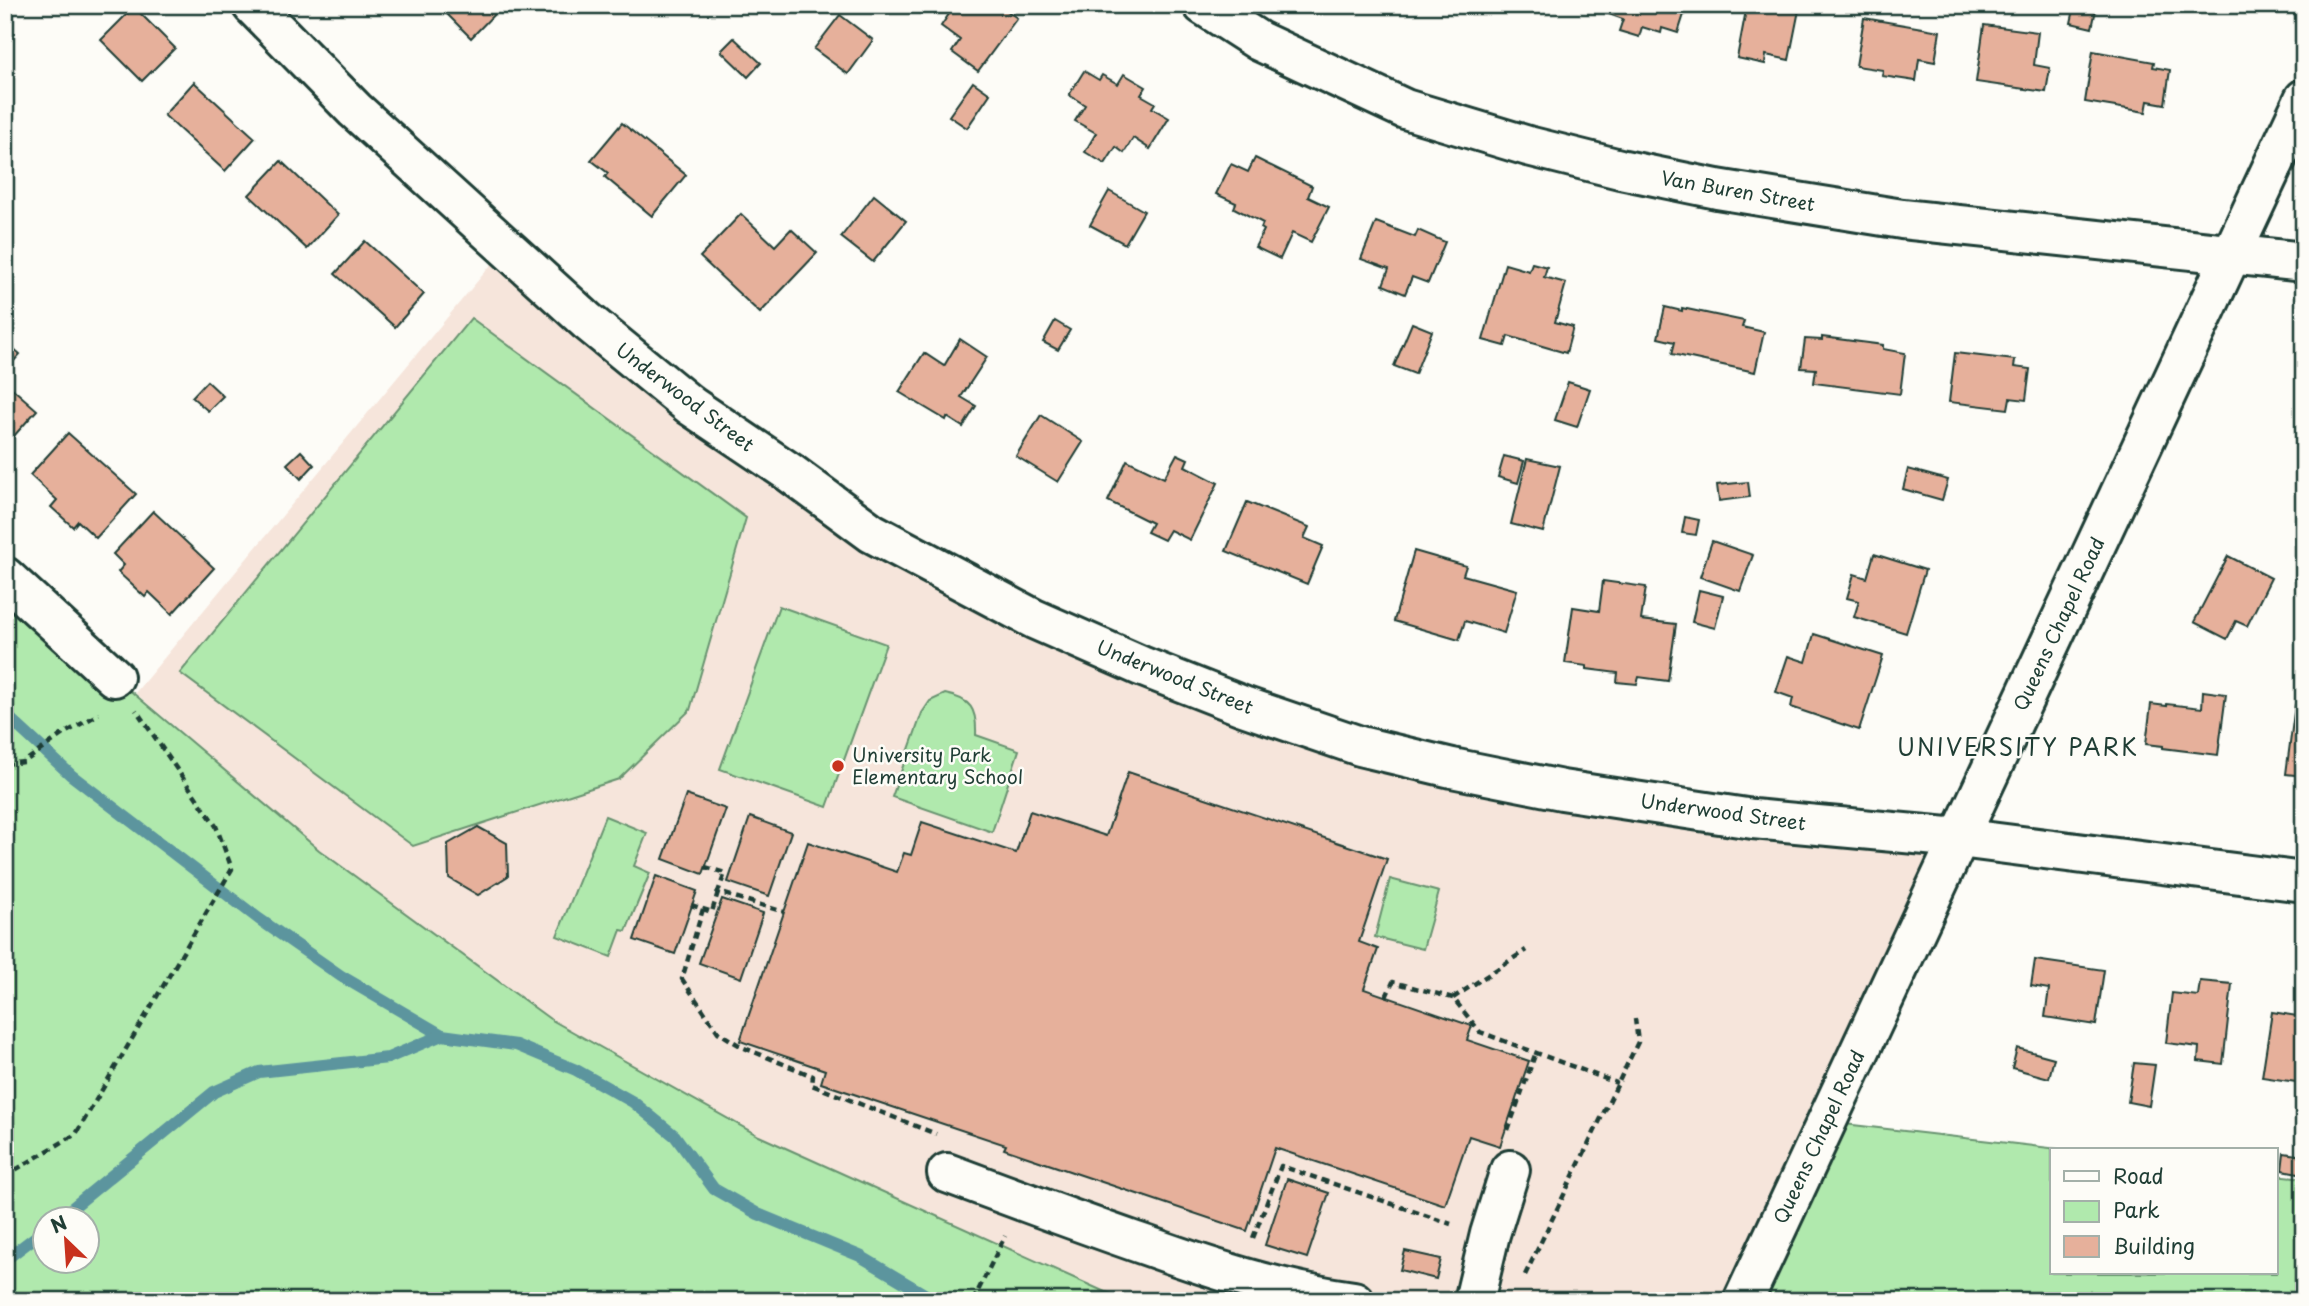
<svg xmlns="http://www.w3.org/2000/svg" width="2309" height="1306" font-family="'Playpen Sans',sans-serif">
<rect width="100%" height="100%" fill="#fdfcf7"/>
<filter id="ink" filterUnits="userSpaceOnUse"><feTurbulence type="fractalNoise" baseFrequency=".0143" numOctaves="2"/><feDisplacementMap in="SourceGraphic" scale="14" xChannelSelector="R" yChannelSelector="G"/><feConvolveMatrix kernelMatrix="1 2 1 2 8 2 1 2 1" color-interpolation-filters="sRGB"/></filter>
<g filter="url(#ink)">
<polygon fill="#f6e5db" points="505,248 951,580 1359,745 1952,851 1743,1301 1138,1301 1105,1292 759,1136 550,1019 319,850 135,693"/>
<g fill="#b0e9ad" stroke="#689370" stroke-width="2" fill-rule="evenodd">
<polygon points="471,318 746,518 690,710 619,779 413,846 180,673"/>
<path d="M5 577 114 677 319 850 550 1019 759 1136 1105 1292 1138 1301H5ZM46 1218H88V1260H46Z"/>
<polygon points="779,606 886,644 827,807 720,769"/>
<path d="M945 694C971 699 977 709 976 735L1019 750 992 832 892 797 922 713 930 701Z"/>
<polygon points="605,816 647,833 634,866 650,873 626,931 621,930 611,957 557,936"/>
<polygon points="1390,879 1439,892 1423,949 1375,937"/>
<polygon points="1827,1122 2067,1150 2052,1150 2052,1273 2276,1273 2276,1175 2304,1178 2304,1301 1743,1301"/>
</g>
<g fill="none" stroke-linecap="round" stroke-linejoin="round">
<g stroke="#5c959e" stroke-width="12">
<polyline points="5,714 71,775 259,919 341,976 442,1035"/>
<polyline points="60,1218 214,1092 259,1072 388,1058 442,1035 516,1045 576,1070 633,1102 675,1136 714,1189 758,1214 860,1256 936,1301"/>
<polyline points="5,1260 46,1229"/>
</g>
</g>
<g fill="#e6b09b" stroke="#1f3d34" stroke-width="2">
<polygon points="438,5 503,5 471,38"/>
<polygon points="936,5 999,5 1017,18 978,71 952,52 960,40 941,26 949,14"/>
<polygon points="1608,5 1687,5 1678,33 1662,28 1661,33 1642,27 1639,37 1619,31 1623,19 1606,13"/>
<polygon points="1747,5 1800,5 1789,60 1766,55 1765,64 1737,58"/>
<polygon points="2075,5 2097,5 2092,28 2071,23"/>
<polygon points="134,7 175,48 142,81 101,40"/>
<polygon points="840,15 873,40 848,74 814,49"/>
<polygon points="1864,18 1940,31 1935,62 1919,59 1916,81 1882,76 1883,70 1856,66"/>
<polygon points="1984,25 2038,32 2034,65 2050,68 2046,92 1976,82"/>
<polygon points="734,38 761,63 748,77 721,51"/>
<polygon points="2093,51 2154,62 2153,67 2170,70 2165,104 2148,101 2146,112 2085,102"/>
<polygon points="1084,71 1099,80 1102,75 1118,84 1124,74 1146,87 1141,95 1155,103 1152,108 1169,118 1150,149 1133,138 1124,153 1116,147 1105,164 1085,152 1096,133 1075,121 1085,105 1069,95"/>
<polygon points="194,82 255,138 225,171 164,115"/>
<polygon points="973,82 990,94 967,128 949,116"/>
<polygon points="622,123 686,175 652,216 605,177 608,173 591,160"/>
<polygon points="1255,158 1312,186 1308,197 1329,207 1311,242 1292,233 1280,259 1255,247 1264,230 1261,228 1263,223 1234,208 1236,203 1216,194 1231,164 1248,172"/>
<polygon points="281,161 338,215 307,249 249,195"/>
<polygon points="1109,191 1144,211 1125,244 1090,225"/>
<polygon points="874,195 906,221 873,262 841,237"/>
<polygon points="741,214 775,246 791,229 817,253 760,313 700,257"/>
<polygon points="1376,222 1415,237 1418,230 1445,242 1428,283 1412,277 1405,294 1383,285 1389,269 1361,259"/>
<polygon points="365,241 424,294 395,327 335,274"/>
<polygon points="1532,263 1547,267 1544,277 1566,283 1555,322 1573,327 1566,353 1508,336 1505,346 1483,340 1505,264 1529,271"/>
<polygon points="1665,307 1682,311 1682,308 1744,321 1742,327 1764,332 1755,372 1672,354 1675,342 1658,338"/>
<polygon points="1055,321 1070,330 1058,350 1043,342"/>
<polygon points="1412,323 1432,331 1415,374 1394,366"/>
<polygon points="1822,337 1883,345 1883,349 1905,353 1900,394 1814,383 1816,369 1801,368 1805,339 1822,340"/>
<polygon points="960,339 987,357 961,397 976,406 963,427 947,417 946,420 899,392 924,353 944,366"/>
<polygon points="5,341 20,354 5,371"/>
<polygon points="1955,353 2015,360 2014,367 2030,369 2026,400 2010,398 2008,409 1949,402"/>
<polygon points="207,381 223,396 208,411 192,397"/>
<polygon points="5,382 37,410 5,446"/>
<polygon points="1568,382 1590,389 1577,427 1555,420"/>
<polygon points="1041,415 1083,442 1058,482 1016,456"/>
<polygon points="68,433 136,494 96,538 78,521 73,527 51,507 57,500 30,475"/>
<polygon points="301,451 314,465 301,479 287,464"/>
<polygon points="1177,454 1188,459 1185,466 1218,483 1190,540 1170,530 1164,540 1147,532 1152,523 1108,501 1127,460 1164,478"/>
<polygon points="1504,456 1524,461 1518,483 1498,477"/>
<polygon points="1527,459 1560,466 1543,532 1511,524"/>
<polygon points="1908,469 1948,480 1942,500 1903,489"/>
<polygon points="1748,482 1750,497 1719,501 1717,485"/>
<polygon points="1247,502 1309,527 1304,538 1323,546 1307,584 1226,551"/>
<polygon points="153,511 214,568 172,614 149,592 145,597 118,572 124,565 113,554"/>
<polygon points="1685,517 1699,520 1696,535 1682,533"/>
<polygon points="1712,541 1753,555 1740,591 1700,577"/>
<polygon points="1414,551 1466,566 1463,575 1517,590 1504,633 1465,621 1459,640 1394,621"/>
<polygon points="1874,554 1925,570 1906,633 1854,617 1859,601 1847,598 1854,574 1867,578"/>
<polygon points="2228,556 2271,578 2247,626 2236,621 2227,639 2194,622"/>
<polygon points="1603,581 1646,587 1641,620 1676,624 1668,681 1639,677 1637,684 1617,682 1618,673 1587,669 1587,666 1565,663 1573,607 1599,611"/>
<polygon points="1699,590 1723,596 1715,628 1692,622"/>
<polygon points="1814,634 1883,656 1859,730 1791,707 1793,698 1776,692 1788,656 1806,662"/>
<polygon points="2203,691 2226,694 2218,755 2163,748 2163,746 2146,744 2151,704 2167,706 2167,704 2202,708"/>
<polygon points="2295,705 2304,706 2304,776 2286,774"/>
<polygon points="1128,772 1387,859 1359,942 1378,949 1364,989 1472,1026 1467,1040 1529,1061 1500,1146 1469,1136 1445,1205 1275,1148 1247,1231 1004,1149 1006,1145 821,1083 825,1070 740,1041 808,842 897,872 904,853 911,855 922,822 1016,853 1030,811 1106,836"/>
<polygon points="686,795 726,809 703,874 663,859"/>
<polygon points="750,817 791,832 769,896 728,882"/>
<polygon points="478,827 507,843 508,876 478,895 449,878 448,844"/>
<polygon points="656,876 697,891 675,954 634,940"/>
<polygon points="722,899 763,913 741,978 699,963"/>
<polygon points="2035,960 2104,970 2096,1025 2045,1017 2049,989 2031,986"/>
<polygon points="2200,981 2232,984 2223,1064 2198,1061 2199,1047 2166,1043 2172,993 2198,996"/>
<polygon points="2272,1012 2304,1017 2303,1083 2262,1077"/>
<polygon points="2017,1048 2054,1058 2049,1078 2012,1068"/>
<polygon points="2134,1063 2155,1065 2149,1106 2128,1102"/>
<polygon points="2284,1153 2304,1156 2304,1174 2282,1170"/>
<polygon points="1287,1179 1329,1193 1307,1258 1265,1245"/>
<polygon points="1405,1251 1441,1259 1436,1279 1400,1270"/>
</g>
<g fill="none" stroke-linecap="round" stroke-linejoin="round">
<g stroke="#1f3d34" stroke-width="44">
<g id="minor">
<polyline points="252,5 355,110 587,321 691,406 789,472 872,533 1034,619 1141,666 1243,706 1360,746 1452,768 1562,790 1753,819 1959,838 2304,882"/>
<polyline points="1203,5 1259,41 1405,109 1528,146 1620,169 1717,189 1902,219 2304,262"/>
<polyline points="5,577 114,677"/>
<path d="M947 1173C1014 1198 1081 1223 1148 1246 1215 1270 1283 1292 1354 1301"/>
<polyline points="1474,1301 1490,1234 1510,1170"/>
<polyline points="1743,1301 2304,99"/>
</g>
</g>
<g stroke="#1f3d34" stroke-width="4.5" stroke-dasharray="7 5" stroke-linecap="butt">
<polyline points="5,764 24,762 63,734 99,714"/>
<polyline points="705,867 725,873 718,892 784,912"/>
<polyline points="691,905 712,912 718,892"/>
<polyline points="703,909 682,979 718,1032 742,1047 813,1076 812,1085 936,1134"/>
<polyline points="1386,997 1393,982 1453,998 1480,1032 1617,1083"/>
<polyline points="1453,998 1526,950"/>
<polyline points="1508,1130 1536,1052"/>
<polyline points="5,1176 76,1134 232,869 216,826 136,710"/>
<polyline points="1253,1238 1281,1166 1451,1224"/>
<polyline points="1525,1275 1638,1042 1635,1019"/>
<polyline points="973,1301 1005,1236"/>
</g>
<use href="#minor" stroke="#fdfcf7" stroke-width="38"/>
</g>
</g>
<circle fill="#c8321e" stroke="#fdfcf7" stroke-width="2.5" cx="838" cy="766" r="7"/>
<g text-anchor="middle" stroke-width="5" stroke-linejoin="round" paint-order="stroke">
<g font-size="19" fill="#1f3d34" stroke="#fdfcf7">
<text transform="translate(1738 191) rotate(10)" y="7">Van Buren Street</text>
<text transform="translate(685 397) rotate(37)" y="7">Underwood Street</text>
<text transform="translate(2059 624) rotate(-65)" y="7">Queens Chapel Road</text>
<text transform="translate(1175 677) rotate(22)" y="7">Underwood Street</text>
<text transform="translate(1723 812) rotate(8)" y="7">Underwood Street</text>
<text transform="translate(1819 1137) rotate(-65)" y="7">Queens Chapel Road</text>
</g>
<g font-size="19" fill="#1f3d34" stroke="#fdfcf7" text-anchor="start">
<text x="852" y="762">University Park<tspan x="852" dy="22">Elementary School</tspan></text>
</g>
<g font-size="23" letter-spacing="2" fill="#1f3d34" stroke="#fdfcf7">
<text x="2018" y="756">UNIVERSITY PARK</text>
</g>
</g>
<rect width="2309" height="1306" fill="none" stroke="#fdfcf7" stroke-width="28"/>
<rect x="14" y="14" width="2281" height="1278" fill="none" stroke="#1f3d34" stroke-width="2.5" filter="url(#ink)"/>
<rect x="2050" y="1148" width="228" height="126" fill="#fdfcf7" stroke="#a4b0a9" stroke-width="2"/>
<rect x="2064" y="1171" width="35" height="10" fill="#fdfcf7" stroke="#a4b0a9" stroke-width="2"/>
<text x="2113" y="1184" font-size="21" fill="#1f3d34">Road</text>
<rect x="2064" y="1201" width="35" height="21" fill="#b0e9ad" stroke="#a4b0a9" stroke-width="2"/>
<text x="2113" y="1218" font-size="21" fill="#1f3d34">Park</text>
<rect x="2064" y="1236" width="35" height="21" fill="#e6b09b" stroke="#a4b0a9" stroke-width="2"/>
<text x="2113" y="1254" font-size="21" fill="#1f3d34">Building</text>
<g transform="translate(66 1240) rotate(335)"><circle r="33" fill="#fdfcf7" stroke="#a4b0a9" stroke-width="2"/>
<path d="M0-5L12 26L0 18L-12 26Z" fill="#c8321e"/>
<text y="-10" font-size="19" font-weight="bold" text-anchor="middle" fill="#1f3d34">N</text>
</g>
</svg>
